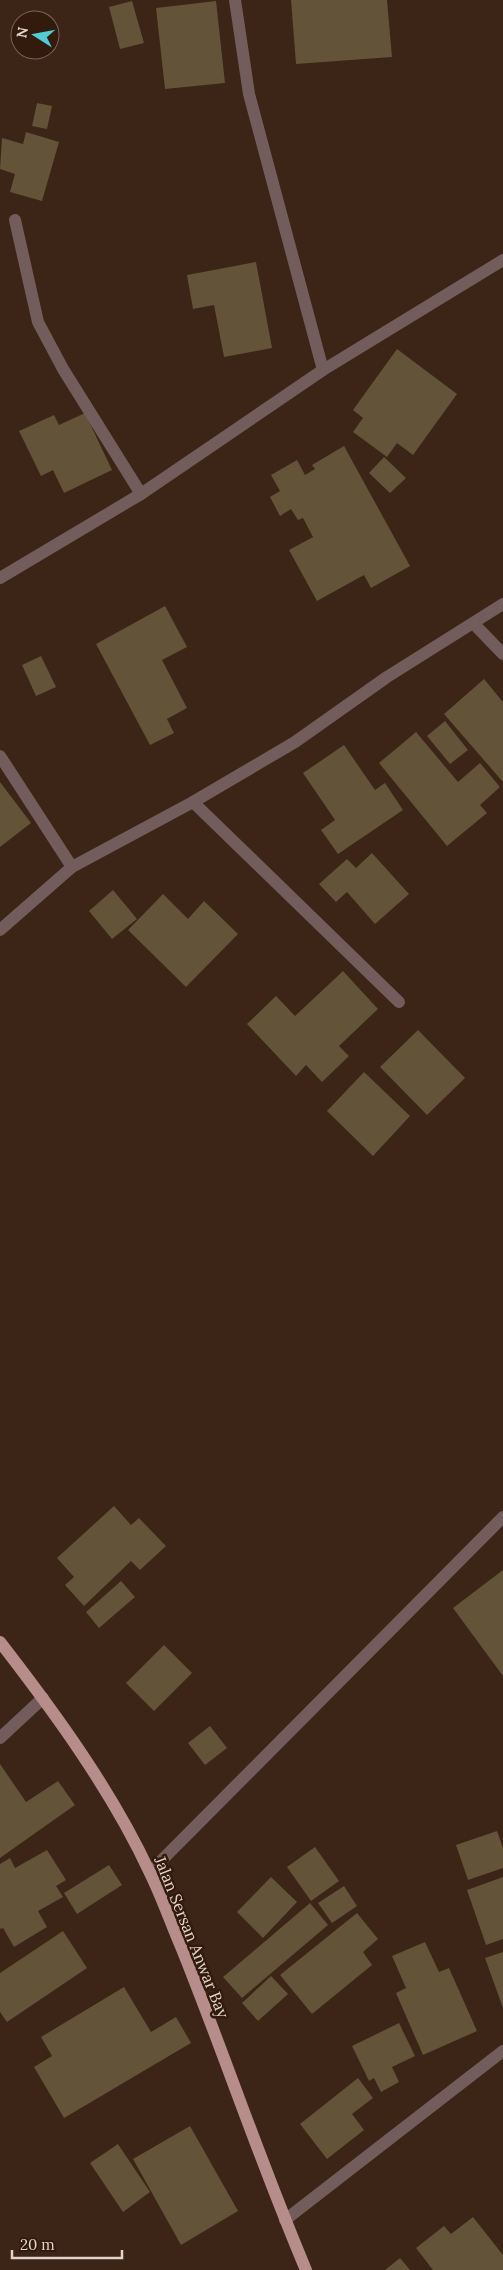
<svg xmlns="http://www.w3.org/2000/svg" width="503" height="2270" font-family="Lora,serif">
<rect width="100%" height="100%" fill="#3c2416"/>
<g fill="#625339">
<polygon points="291,0 387,0 392,57 296,64"/>
<polygon points="132,1 144,43 120,49 109,7"/>
<polygon points="216,1 225,83 165,89 156,8"/>
<polygon points="37,103 52,106 47,129 32,126"/>
<polygon points="26,132 59,142 42,201 10,192 15,174 0,169 2,138 23,144"/>
<polygon points="256,262 272,348 224,357 214,305 193,309 187,275"/>
<polygon points="397,349 457,394 413,455 397,443 387,457 353,432 363,418 353,410"/>
<polygon points="85,413 112,470 64,493 53,470 41,476 19,431 54,415 59,425"/>
<polygon points="344,446 410,566 371,588 364,575 317,601 289,550 313,537 303,518 298,520 291,509 280,516 270,497 280,491 271,475 297,460 305,475 315,469 312,465"/>
<polygon points="384,457 406,478 390,493 369,473"/>
<polygon points="165,606 187,647 162,660 187,708 167,719 174,733 150,745 96,644"/>
<polygon points="41,656 56,687 36,696 22,665"/>
<polygon points="484,679 503,702 503,782 444,714"/>
<polygon points="445,721 468,750 450,764 427,736"/>
<polygon points="416,732 458,782 480,763 500,787 480,805 487,813 447,846 379,763"/>
<polygon points="344,745 375,790 385,783 403,810 338,854 321,830 335,820 303,773"/>
<polygon points="0,782 31,823 0,847"/>
<polygon points="372,853 409,894 375,924 347,892 336,902 319,884 347,859 356,868"/>
<polygon points="113,890 137,919 112,939 89,911"/>
<polygon points="163,894 188,919 204,901 238,934 186,987 128,930"/>
<polygon points="343,971 378,1009 339,1046 349,1056 322,1082 306,1065 296,1076 247,1024 276,996 295,1016"/>
<polygon points="418,1030 465,1078 427,1115 380,1067"/>
<polygon points="364,1072 410,1116 373,1156 327,1111"/>
<polygon points="114,1506 131,1525 139,1518 166,1546 140,1570 131,1561 84,1606 65,1585 74,1577 57,1558"/>
<polygon points="503,1570 503,1676 453,1608"/>
<polygon points="121,1581 135,1597 99,1628 86,1612"/>
<polygon points="164,1645 192,1673 154,1711 126,1683"/>
<polygon points="210,1726 227,1748 205,1765 188,1743"/>
<polygon points="0,1764 26,1802 58,1781 75,1805 0,1858"/>
<polygon points="497,1831 503,1848 503,1868 468,1880 456,1845"/>
<polygon points="315,1847 339,1881 311,1901 287,1867"/>
<polygon points="47,1850 66,1880 56,1886 63,1897 38,1911 47,1927 14,1947 3,1928 0,1929 0,1864 10,1858 15,1868"/>
<polygon points="109,1865 122,1885 77,1914 64,1893"/>
<polygon points="271,1877 297,1902 263,1938 237,1912"/>
<polygon points="503,1877 503,1939 486,1945 467,1890"/>
<polygon points="344,1886 357,1906 332,1923 318,1903"/>
<polygon points="310,1903 328,1925 242,1998 223,1977"/>
<polygon points="357,1913 378,1939 363,1952 372,1965 312,2014 280,1975"/>
<polygon points="63,1931 87,1968 7,2022 0,2012 0,1973"/>
<polygon points="425,1942 439,1972 449,1968 477,2031 423,2055 396,1993 406,1988 392,1956"/>
<polygon points="503,1952 503,2008 485,1958"/>
<polygon points="271,1976 288,1994 258,2021 242,2003"/>
<polygon points="124,1987 151,2032 176,2017 191,2043 64,2118 34,2067 52,2056 41,2037"/>
<polygon points="399,2023 415,2056 392,2067 399,2082 381,2092 374,2078 369,2081 352,2046"/>
<polygon points="358,2078 373,2098 352,2114 364,2130 327,2159 300,2124"/>
<polygon points="190,2126 238,2211 181,2245 133,2159"/>
<polygon points="118,2144 150,2192 123,2212 90,2163"/>
<polygon points="473,2217 503,2255 503,2270 433,2270 416,2248 444,2226 451,2234"/>
<polygon points="400,2258 410,2270 385,2270"/>
</g>
<g fill="none" stroke-linecap="round" stroke-linejoin="round">
<g stroke="#725d5c" stroke-width="12">
<polyline points="235,0 249,94 323,370"/>
<polyline points="15,220 38,322 63,369 141,494"/>
<polyline points="0,578 141,494 323,370 503,260"/>
<polyline points="474,624 503,654"/>
<polyline points="0,756 72,867"/>
<polyline points="193,802 399,1002"/>
<polyline points="0,930 72,867 193,802 295,742 387,677 503,604"/>
<polyline points="0,1738 43,1698"/>
<polyline points="150,1872 503,1517"/>
<polyline points="285,2220 503,2051"/>
</g>
<path stroke="#b78d8c" stroke-width="12" d="M0 1642C55 1713 112 1791 150 1873 162 1897 171 1924 182 1949 225 2056 261 2164 306 2270"/>
</g>
<g text-anchor="middle" stroke-width="5" stroke-linejoin="round" paint-order="stroke">
<g font-size="16" fill="#e3d3ca" stroke="#321a0d">
<text transform="translate(192 1937) rotate(68)" y="6">Jalan Sersan Anwar Bay</text>
</g>
</g>
<g transform="translate(35 35) rotate(281)"><circle r="24" fill="#321a0d" stroke="#796459"/>
<path d="M0-4L9 19L0 12L-9 19Z" fill="#51ccd4"/>
<text y="-8" font-size="14" font-weight="bold" text-anchor="middle" fill="#e3d3ca">N</text>
</g>
<path d="M12 2250v8h110v-8" fill="none" stroke="#e3d3ca" stroke-width="2.5"/>
<text x="20" y="2250" font-size="15" fill="#e3d3ca" stroke="#321a0d" stroke-width="4" paint-order="stroke">20 m</text>
</svg>
